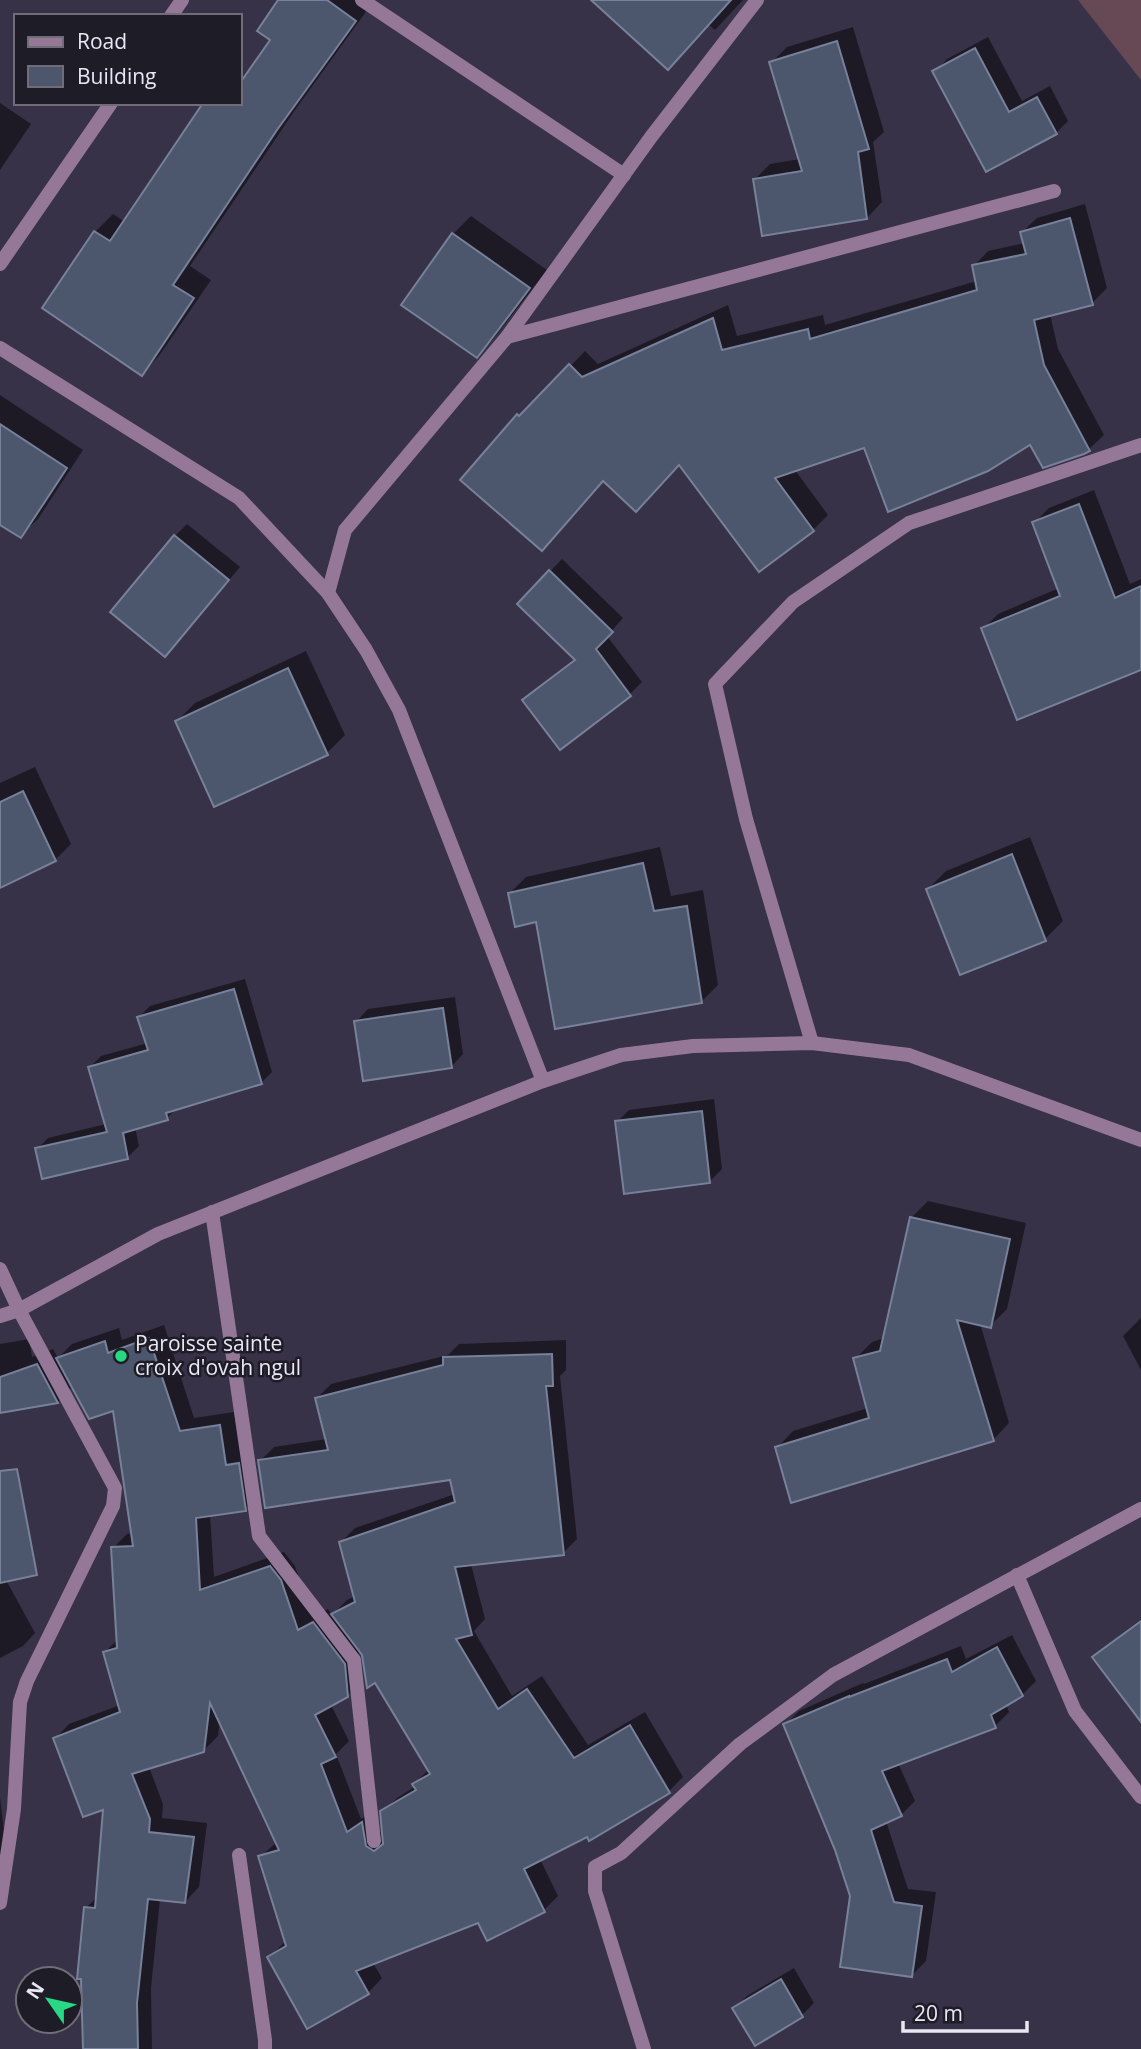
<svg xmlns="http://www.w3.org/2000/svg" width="1141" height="2049" font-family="'Open Sans',sans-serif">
<rect width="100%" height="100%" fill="#373248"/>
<polygon fill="#674956" points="1078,0 1141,0 1141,80"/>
<g fill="#0007" fill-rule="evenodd">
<polygon points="280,0 369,0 373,2 295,110 190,266 211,280 159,356 142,374 95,232 113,214 125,222 240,103 240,87 272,40"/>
<polygon points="624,0 743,0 715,30 708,24"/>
<polygon points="853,27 884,132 873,142 882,202 867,218 755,179 770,164 800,159 771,63 787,47"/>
<polygon points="988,37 1022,101 1050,86 1068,121 1056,133 987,170 935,72 947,59"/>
<polygon points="0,103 31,124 0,170"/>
<polygon points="1085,204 1107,288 1092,303 1050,314 1058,349 1104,435 1089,449 1031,442 865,446 795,470 828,515 813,530 759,570 680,463 604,480 542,549 518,416 533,401 535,403 585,351 598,364 728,305 737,336 823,315 825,325 977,281 974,266 988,251 1025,243 1022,232 1037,218"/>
<polygon points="471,216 547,270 494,338 477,356 453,234"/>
<polygon points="0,395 83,450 38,519 20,536 0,523"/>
<polygon points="1094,490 1130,584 1141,579 1141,668 983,629 998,614 1059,588 1034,523 1049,508"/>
<polygon points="187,524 240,567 177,643 175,536"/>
<polygon points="562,559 623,618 607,636 642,682 630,694 525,700 576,658 519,604"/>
<polygon points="306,651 345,735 327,753 177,721 195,703"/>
<polygon points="35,767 71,844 55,860 0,886 0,783"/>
<polygon points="1030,837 1063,921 1045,939 928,889 946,871"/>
<polygon points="660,847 671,896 703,890 718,985 701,1002 538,920 510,893 526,877"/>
<polygon points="245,979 272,1072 261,1083 178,1107 167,1118 135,1127 139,1146 128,1157 37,1149 48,1138 106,1124 90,1067 101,1056 148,1043 139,1017 150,1006"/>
<polygon points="455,997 463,1054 451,1067 356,1022 368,1009"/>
<polygon points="714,1099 722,1169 710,1181 617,1122 629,1110"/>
<polygon points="928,1201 1026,1223 1007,1309 990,1326 980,1323 1009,1423 993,1440 777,1448 793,1431 868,1408 855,1359 872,1342 884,1338 911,1218"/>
<polygon points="1141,1318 1141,1370 1123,1336"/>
<path d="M164 1325 194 1418 234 1412 240 1452 253 1450 259 1495 245 1509 210 1514 214 1577 284 1552 295 1566 312 1617 328 1609 332 1615 347 1600 355 1596 341 1542 355 1528 455 1494 451 1478 260 1461 274 1447 327 1439 317 1398 331 1384 448 1355 459 1344 566 1340V1370L560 1376 577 1539 563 1553 471 1564 485 1619 474 1631 512 1696 542 1676 588 1745 645 1712 683 1777 669 1791 590 1838 588 1835 540 1859 558 1896 544 1910 479 1921 373 1963 382 1978 368 1993 269 1957 286 1941 260 1857 277 1842 220 1720 218 1736 203 1751 149 1767 163 1804 162 1818 207 1823 199 1887 185 1902 160 1899 151 1988 152 2049H85L86 1908 98 1896 105 1807 55 1739 69 1724 120 1705 105 1652 118 1639 113 1548 127 1534 133 1533 115 1409 73 1386 58 1402 0 1411V1344L29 1339 32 1357 53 1349 58 1358 72 1344 119 1328 122 1340ZM358 1647 429 1769 414 1784 416 1786 397 1798 382 1812 385 1834 380 1832 376 1810 361 1819 336 1754 349 1741 331 1705 347 1696 362 1681Z"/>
<polygon points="0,1569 35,1633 23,1646 0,1658"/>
<polygon points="1141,1619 1141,1716 1094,1657 1107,1645"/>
<polygon points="1012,1635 1036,1681 1022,1695 1006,1704 1009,1712 995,1726 898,1763 915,1801 901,1815 886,1821 908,1889 936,1892 926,1961 912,1975 851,1896 837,1849 785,1725 799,1711 863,1683 864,1684 961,1646 966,1659"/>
<polygon points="0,1797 4,1831 0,1884"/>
<polygon points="794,1968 814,2003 802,2015 756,2043 735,2008 747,1996"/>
</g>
<g fill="#4c566c" stroke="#778199" stroke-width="2">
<polygon points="278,0 327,0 356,21 277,130 173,285 194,298 142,376 42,308 94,231 110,241 203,103 240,103 240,83 270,40 257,31"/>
<polygon points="591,0 731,0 668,70"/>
<polygon points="837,41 869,149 858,152 867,219 762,236 753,179 802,171 769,62"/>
<polygon points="975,48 1009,112 1037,97 1057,134 986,172 932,71"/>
<polygon points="1070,218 1093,305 1034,320 1044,365 1090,451 1084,454 1043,468 1030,445 988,471 888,512 864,448 775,478 814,531 759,572 679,465 636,512 603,481 542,551 460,480 517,414 519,416 569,364 582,377 713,318 722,350 808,329 810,339 977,290 972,265 1026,254 1020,232"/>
<polygon points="452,233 530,288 477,358 401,305"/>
<polygon points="0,424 67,468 21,538 0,525"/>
<polygon points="1079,504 1115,598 1141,586 1141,670 1017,720 981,628 1060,596 1032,522"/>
<polygon points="174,535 229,580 165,657 110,612"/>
<polygon points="549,570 613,632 596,649 631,696 560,750 522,700 575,660 517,604"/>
<polygon points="288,668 328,755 214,807 175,721"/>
<polygon points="23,791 56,861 0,888 0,802"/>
<polygon points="1012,854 1046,941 960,975 926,889"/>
<polygon points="643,863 654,911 687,906 702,1003 555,1029 536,922 515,927 508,893"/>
<polygon points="234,989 262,1084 166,1113 168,1120 123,1133 128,1159 42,1179 35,1148 107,1132 88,1067 148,1050 137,1017"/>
<polygon points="443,1008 452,1068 363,1081 354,1021"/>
<polygon points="702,1111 710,1183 624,1194 615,1121"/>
<polygon points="910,1217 1010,1239 991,1328 957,1320 994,1441 791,1503 775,1447 869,1418 853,1358 880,1351"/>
<polygon points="149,1338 180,1431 220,1425 226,1465 239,1463 246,1511 196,1518 200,1590 270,1566 281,1580 298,1630 313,1622 345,1664 348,1697 315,1715 336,1757 321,1764 347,1832 362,1822 366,1846 374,1851 383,1844 380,1811 416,1790 412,1784 430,1774 375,1683 367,1688 362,1655 331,1614 355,1602 339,1542 455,1502 450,1480 265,1508 258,1460 328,1450 315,1398 443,1365 443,1357 552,1354 553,1386 546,1386 564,1555 455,1567 472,1635 456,1639 498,1709 527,1689 574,1758 630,1725 670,1793 589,1841 587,1837 524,1869 545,1912 487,1941 478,1923 356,1971 369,1994 307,2029 267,1957 286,1946 258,1856 279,1850 210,1703 204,1752 132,1774 150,1819 149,1832 194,1837 185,1903 148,1899 137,2003 138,2049 83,2049 81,1979 77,1979 84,1907 95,1908 103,1810 83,1817 53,1738 120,1712 103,1652 117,1648 111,1547 133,1546 113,1411 89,1419 56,1358 105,1341 108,1353"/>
<polygon points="37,1364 58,1403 0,1413 0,1377"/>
<polygon points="17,1469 37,1575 0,1583 0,1471"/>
<polygon points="1141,1621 1141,1722 1092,1657"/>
<polygon points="997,1647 1023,1696 991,1715 996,1728 882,1771 902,1816 871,1830 894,1902 922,1906 912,1977 840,1967 850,1896 835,1850 783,1724 849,1696 849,1697 947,1659 952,1672"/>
<polygon points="781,1979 803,2017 755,2046 732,2008"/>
</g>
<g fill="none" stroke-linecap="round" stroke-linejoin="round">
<g stroke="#957898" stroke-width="14">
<polyline points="362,0 624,175"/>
<polyline points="171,16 182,0"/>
<polyline points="0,264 111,103"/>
<polyline points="507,337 1054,191"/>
<polyline points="0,348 239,498 328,593 366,650 399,710 543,1081"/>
<polyline points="328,593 345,530 507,337 651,137 757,0"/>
<polyline points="812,1043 746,819 715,684 793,602 909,523 1141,445"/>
<polyline points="212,1212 259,1536 354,1660 374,1841"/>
<polyline points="0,1269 19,1310 115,1488 113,1506 27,1681 20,1702 14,1809 0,1903"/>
<polyline points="0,1316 19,1310 158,1234 543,1081 621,1055 693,1046 812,1043 909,1055 1141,1140"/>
<polyline points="1017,1575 1075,1711 1141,1797"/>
<polyline points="239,1855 265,2040 265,2049"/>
<polyline points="644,2049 595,1891 595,1867 621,1853 740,1744 833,1675 1141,1509"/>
</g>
</g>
<circle fill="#28d885" stroke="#1e1c26" stroke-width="2.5" cx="121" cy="1356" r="7"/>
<g text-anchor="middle" stroke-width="5" stroke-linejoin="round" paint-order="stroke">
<g font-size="21" fill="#eae7f5" stroke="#1e1c26" text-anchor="start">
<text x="135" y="1351">Paroisse sainte<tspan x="135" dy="24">croix d'ovah ngul</tspan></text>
</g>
</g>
<rect x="14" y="14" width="228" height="91" fill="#1e1c26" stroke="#706d79" stroke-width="2"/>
<rect x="28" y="37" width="35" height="10" fill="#957898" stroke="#706d79" stroke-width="2"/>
<text x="77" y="49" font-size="21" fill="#eae7f5">Road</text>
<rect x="28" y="66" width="35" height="21" fill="#4c566c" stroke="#706d79" stroke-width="2"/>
<text x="77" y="84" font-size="21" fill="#eae7f5">Building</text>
<g transform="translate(49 2000) rotate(304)"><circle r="33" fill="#1e1c26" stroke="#706d79" stroke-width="2"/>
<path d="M0-5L12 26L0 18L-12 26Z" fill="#28d885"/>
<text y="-10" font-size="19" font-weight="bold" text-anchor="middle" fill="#eae7f5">N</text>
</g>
<path d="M903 2021v10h124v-10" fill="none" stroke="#eae7f5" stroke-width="3.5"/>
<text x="914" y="2021" font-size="21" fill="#eae7f5" stroke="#1e1c26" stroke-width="5" paint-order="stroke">20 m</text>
</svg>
